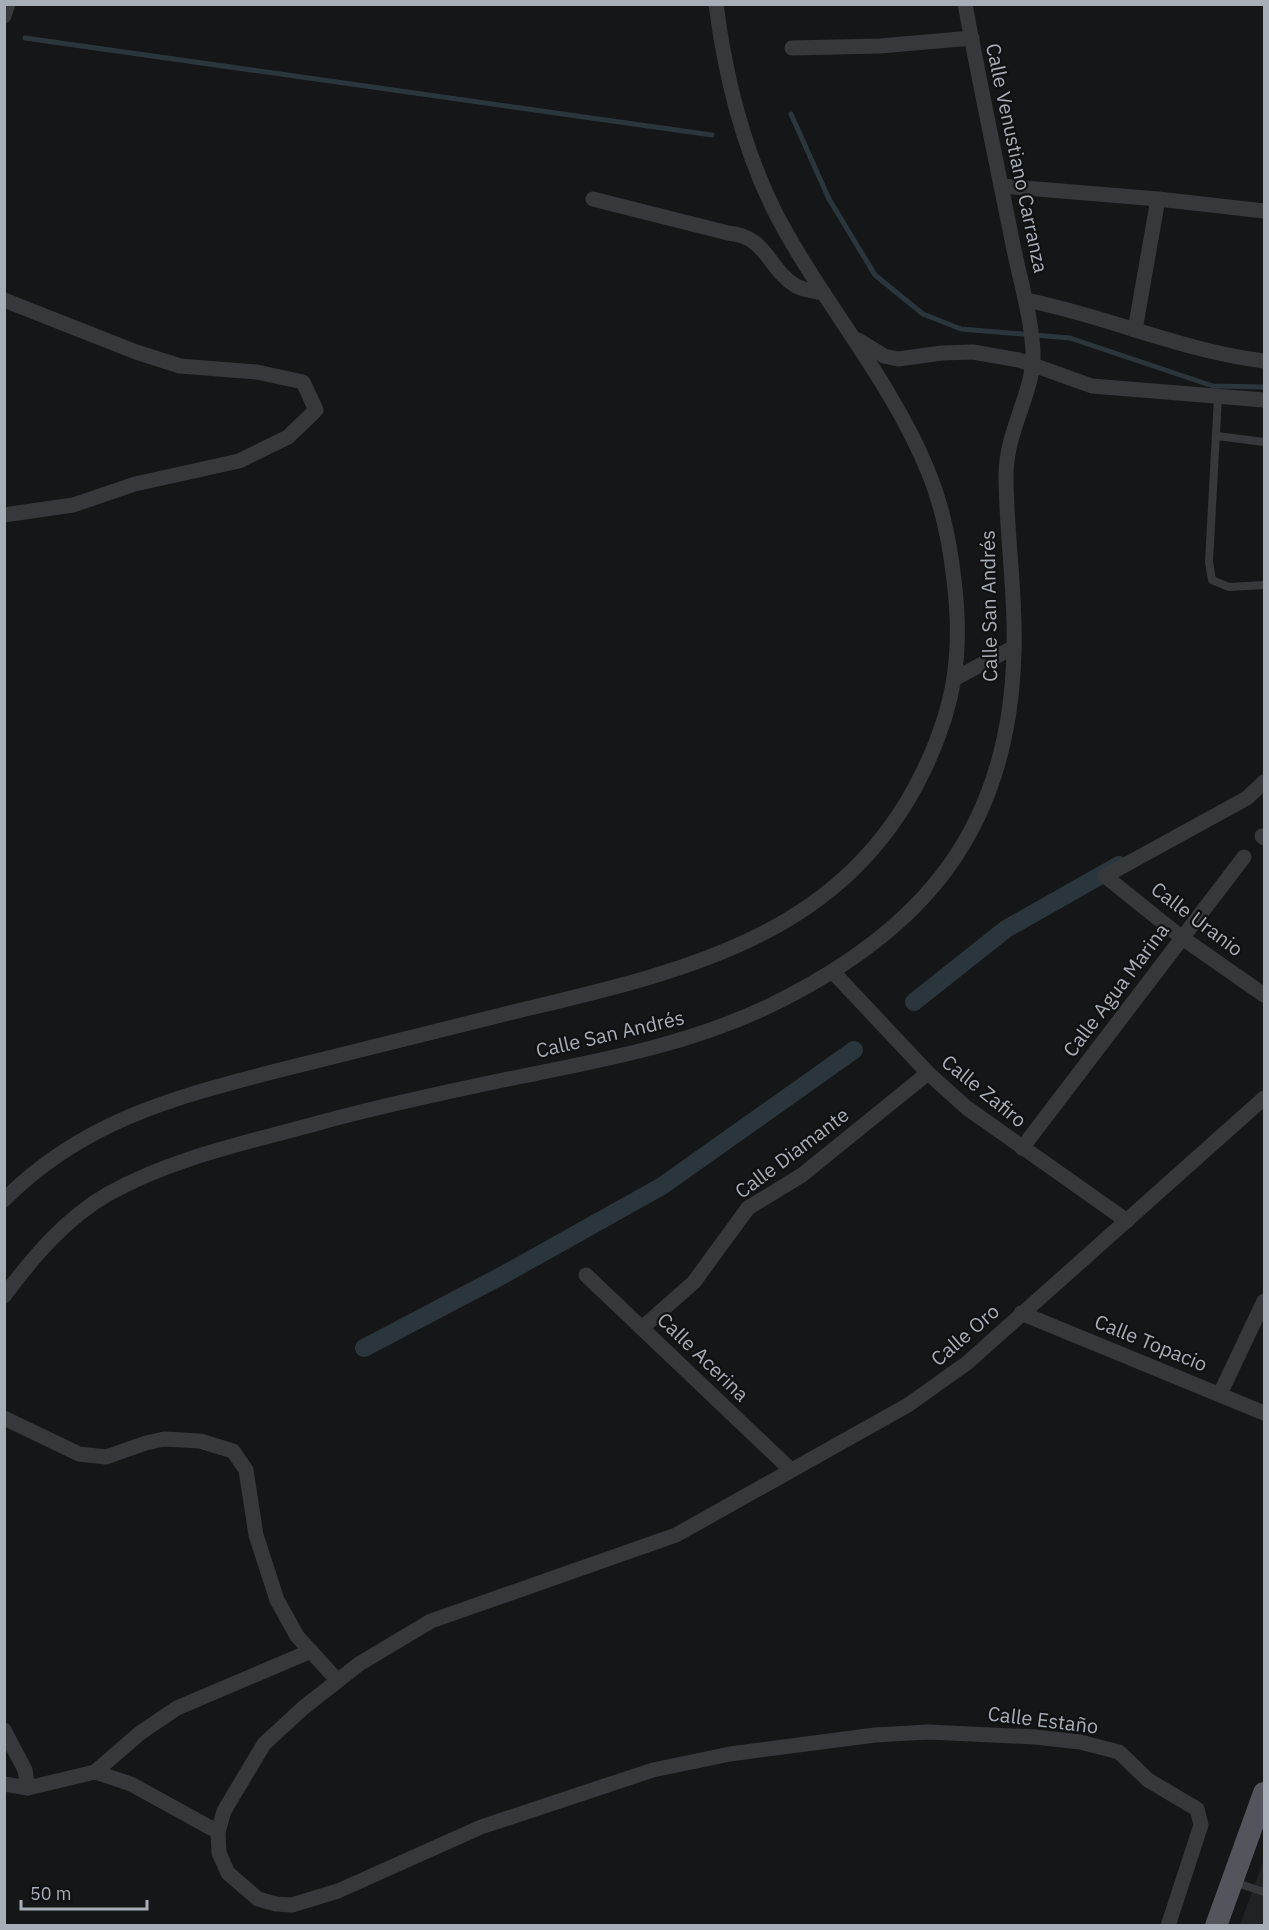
<svg xmlns="http://www.w3.org/2000/svg" width="1269" height="1930" font-family="'IBM Plex Sans',sans-serif">
<rect width="100%" height="100%" fill="#151617"/>
<polygon fill="#212224" points="1264,1859 1264,1925 1240,1925"/>
<g fill="none" stroke-linecap="round" stroke-linejoin="round">
<g stroke="#2b363c" stroke-width="5">
<polyline points="25,38 712,135"/>
<polyline points="791,114 829,199 875,275 923,314 961,329 1070,338 1213,386 1264,387"/>
</g>
<g stroke="#2b363c" stroke-width="18">
<polyline points="914,1002 1006,929 1119,865"/>
<polyline points="364,1348 503,1275 662,1186 854,1050"/>
</g>
<g stroke="#36383c" stroke-width="8">
<polyline points="1218,397 1209,562 1212,580 1229,587 1264,585"/>
<polyline points="1217,436 1264,442"/>
<polyline points="1234,1882 1264,1892"/>
</g>
<g stroke="#36383c" stroke-width="15">
<polyline points="4,16 8,4"/>
<polyline points="792,48 880,46 972,38"/>
<polyline points="1002,186 1158,199 1264,211"/>
<path d="M593 199 728 233C767 236 768 269 796 286 804 290 813 291 823 293"/>
<polyline points="4,300 136,352 180,366 257,372 303,382 316,410 288,437 239,461 135,484 73,505 4,515"/>
<path d="M1026 300C1107 316 1182 351 1264 361"/>
<polyline points="1135,330 1158,199"/>
<polyline points="858,340 884,356 898,359 942,353 973,352 1019,360 1092,386 1264,400"/>
<polyline points="956,678 1014,647"/>
<polyline points="1264,782 1247,798 1105,876 1181,937 1264,995"/>
<polyline points="1262,836 1264,838"/>
<polyline points="833,972 928,1073 967,1108 1127,1221"/>
<polyline points="1022,1148 1244,857"/>
<path d="M4 1200C80 1123 171 1098 272 1072 351 1052 430 1032 509 1013 675 973 841 941 923 772 955 706 963 653 954 580 950 544 942 505 928 471 890 378 821 301 775 212 743 148 725 75 716 4"/>
<polyline points="586,1275 791,1470"/>
<path d="M4 1296C33 1257 66 1218 108 1194 174 1157 250 1142 322 1122 388 1104 455 1090 523 1076 608 1059 688 1044 767 1007 923 932 1010 830 1014 651 1016 592 1006 533 1006 475 1006 430 1035 391 1033 351 1031 315 1020 280 1013 245 997 165 980 85 965 4"/>
<polyline points="1021,1313 1264,1413"/>
<polyline points="642,1328 694,1282 748,1208 802,1175 928,1073"/>
<polyline points="1220,1394 1264,1301"/>
<polyline points="4,1418 79,1454 106,1457 146,1443 164,1439 200,1441 233,1451 246,1470 256,1535 277,1600 297,1636 337,1680"/>
<polyline points="4,1730 25,1770 28,1788"/>
<polyline points="95,1772 131,1784 218,1832"/>
<polyline points="4,1784 28,1788 95,1772 140,1733 177,1708 311,1651"/>
<polyline points="1168,1926 1201,1825 1197,1809 1148,1780 1119,1752 1080,1742 1035,1737 928,1732 875,1735 730,1754 653,1770 481,1827 338,1891 292,1905 276,1904 258,1899 228,1873 219,1853 218,1832 224,1811 264,1744 303,1708 359,1664 431,1621 676,1535 908,1405 967,1363 1264,1098"/>
</g>
<polyline stroke="#52555c" stroke-width="22" points="1216,1926 1264,1793"/>
</g>
<g text-anchor="middle" stroke-width="4.5" stroke-linejoin="round" paint-order="stroke">
<g font-size="20" fill="#a7aeb8" stroke="#101112">
<text transform="translate(1017 158) rotate(78)" y="7">Calle Venustiano Carranza</text>
<text transform="translate(989 606) rotate(-91)" y="7">Calle San Andrés</text>
<text transform="translate(1197 919) rotate(37)" y="7">Calle Uranio</text>
<text transform="translate(1116 990) rotate(-53)" y="7">Calle Agua Marina</text>
<text transform="translate(610 1034) rotate(-13)" y="7">Calle San Andrés</text>
<text transform="translate(984 1091) rotate(39)" y="7">Calle Zafiro</text>
<text transform="translate(792 1153) rotate(-37)" y="7">Calle Diamante</text>
<text transform="translate(965 1335) rotate(-41)" y="7">Calle Oro</text>
<text transform="translate(1151 1343) rotate(22)" y="7">Calle Topacio</text>
<text transform="translate(703 1357) rotate(44)" y="7">Calle Acerina</text>
<text transform="translate(1043 1720) rotate(7)" y="7">Calle Estaño</text>
</g>
</g>
<rect width="1269" height="1930" fill="none" stroke="#a7aeb8" stroke-width="12"/>
<path d="M21 1900v9h126v-9" fill="none" stroke="#a7aeb8" stroke-width="3"/>
<text x="30" y="1900" font-size="18" fill="#a7aeb8" stroke="#101112" stroke-width="4.5" paint-order="stroke">50 m</text>
</svg>
